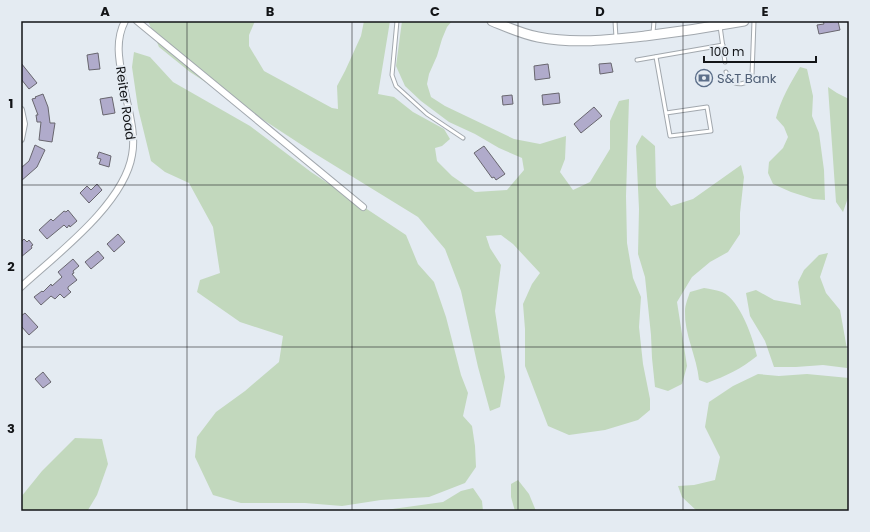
<svg xmlns="http://www.w3.org/2000/svg" width="870" height="532" font-family="Poppins,sans-serif">
<rect width="100%" height="100%" fill="#e4ebf2"/>
<g fill="#c2d8bd">
<polygon points="148,21 255,21 249,35 249,46 264,71 332,108 338,109 337,86 345,71 361,36 364,21 390,21 378,94 394,97 413,112 444,129 450,139 442,146 435,148 437,161 452,176 475,192 507,190 524,170 522,158 499,148 475,134 449,122 421,101 405,86 396,66 402,21 452,21 447,27 442,39 437,56 429,74 427,84 431,97 445,106 514,139 540,144 566,136 565,159 560,172 573,190 590,182 610,149 610,121 619,101 629,99 626,196 627,243 633,278 641,297 639,327 643,364 650,399 650,410 638,420 605,430 569,435 548,426 525,366 525,329 523,304 532,284 540,273 513,244 501,235 486,236 490,248 501,265 495,311 505,377 500,407 490,411 478,367 461,291 445,249 418,217 314,153 190,72 159,47"/>
<polygon points="134,52 150,57 173,82 250,126 311,172 406,235 418,264 434,282 446,317 461,375 468,393 463,416 472,426 475,446 476,467 465,483 429,497 381,500 342,506 305,503 241,503 213,495 195,457 197,437 216,412 245,391 279,362 283,336 240,322 197,292 200,280 220,273 213,227 189,183 165,172 151,161 138,108 132,67"/>
<path d="M800 67 807 69 813 96 812 116 819 133 824 170 825 200 813 199 791 192 773 184 768 173 769 162 783 148 788 137 784 127 776 118C781 99 790 84 800 67Z"/>
<polygon points="828,87 837,93 849,99 849,195 843,212 836,202"/>
<polygon points="642,135 655,146 656,187 671,206 693,199 741,165 744,177 740,213 740,234 728,252 710,262 692,277 677,302 687,366 682,384 668,391 655,387 652,358 651,335 645,277 638,254 639,209 636,146"/>
<polygon points="828,253 820,277 826,293 840,310 847,349 847,368 823,365 796,367 774,367 765,341 750,316 746,293 756,290 774,300 801,305 798,282 804,270 819,255"/>
<path d="M704 288C710 289 717 290 722 292 740 300 753 338 757 356 741 369 726 376 707 383L699 380C697 357 684 334 685 311 685 305 688 298 690 292Z"/>
<polygon points="758,374 779,376 807,374 849,378 849,511 697,511 682,497 678,486 694,485 715,480 720,457 705,427 709,402 733,386"/>
<polygon points="75,438 102,439 108,464 97,495 88,510 21,511 21,497 42,471"/>
<polygon points="518,480 529,494 536,511 515,511 511,497 511,484"/>
<polygon points="473,488 482,501 483,511 378,511 443,502 461,491"/>
</g>
<g fill="#b0abcb" stroke="#68666e">
<polygon points="823,21 830,21 830,22 838,21 840,30 819,34 817,25 824,24"/>
<polygon points="98,53 100,69 89,70 87,55"/>
<polygon points="21,63 37,83 29,89 21,79"/>
<polygon points="611,63 613,72 600,74 599,64"/>
<polygon points="548,64 550,78 535,80 534,66"/>
<polygon points="559,93 560,103 543,105 542,95"/>
<polygon points="43,94 48,107 50,123 55,123 52,142 39,140 41,122 37,122 36,115 38,115 32,99 36,98 35,97"/>
<polygon points="512,95 513,104 503,105 502,96"/>
<polygon points="112,97 115,113 103,115 100,99"/>
<polygon points="594,107 602,116 581,133 574,124"/>
<polygon points="35,145 45,150 37,167 21,181 21,168 29,161"/>
<polygon points="484,146 505,174 496,180 494,177 492,178 474,153"/>
<polygon points="99,152 111,156 109,167 99,164 101,159 97,158"/>
<polygon points="97,184 102,190 89,203 80,193 87,186 91,190"/>
<polygon points="68,210 77,221 70,227 69,225 67,228 64,225 47,239 39,230 51,219 53,221 64,211 66,212"/>
<polygon points="118,234 125,242 114,252 107,244"/>
<polygon points="24,239 27,242 29,240 33,245 31,246 32,248 21,257 21,242"/>
<polygon points="98,251 104,258 91,269 85,262"/>
<polygon points="73,259 79,266 73,271 74,273 72,274 77,280 68,287 68,289 71,292 64,298 60,294 55,299 51,296 41,305 34,297 42,291 43,292 51,284 52,286 62,277 58,272"/>
<polygon points="25,313 38,327 29,335 21,326 21,316"/>
<polygon points="43,372 51,382 43,388 35,379"/>
</g>
<g fill="none" stroke-linecap="round" stroke-linejoin="round">
<g stroke="#a2a8ae" stroke-width="5">
<g id="service">
<polyline points="397,21 392,75 396,86 427,114 463,138"/>
<polyline points="615,21 616,38"/>
<polyline points="720,26 725,62"/>
<polyline points="653,33 654,21"/>
<polyline points="656,57 670,136 711,131 707,107 666,113"/>
<polyline points="637,60 723,45"/>
<path d="M726 72 728 79C737 86 747 86 752 75L754 21"/>
</g>
</g>
<g stroke="#a2a8ae" stroke-width="8">
<g id="minor">
<polyline points="137,21 363,207"/>
<polyline points="21,110 24,124 21,139"/>
<path d="M21 287C57 254 124 204 132 155 136 135 129 112 125 92 121 68 113 44 125 21"/>
</g>
</g>
<g stroke="#a2a8ae" stroke-width="11">
<path id="secondary" d="M492 21C507 27 522 34 538 37 574 44 609 40 645 36 678 32 711 27 744 21"/>
</g>
<use href="#service" stroke="#fff" stroke-width="3"/>
<use href="#minor" stroke="#fff" stroke-width="6"/>
<use href="#secondary" stroke="#fff" stroke-width="9"/>
</g>
<path fill="none" stroke="#121417" stroke-width="1" stroke-opacity="0.55" d="M187 21V511M352 21V511M518 21V511M683 21V511M21 185H849M21 347H849"/>
<defs>
<g id="bank-ring" transform="scale(0.9)"><circle r="9.5" fill="#e4ebf2" stroke="#5c6f8a" stroke-width="1.5"/><path d="M-6-4H6V4H-6ZM0-2.3a2.3 2.3 0 1 0 0 4.6a2.3 2.3 0 1 0 0-4.6Z" fill="#5c6f8a"/></g>
</defs>
<g fill-rule="evenodd">
<use href="#bank-ring" x="704" y="78"/>
</g>
<g text-anchor="middle" stroke-width="4" stroke-linejoin="round" paint-order="stroke">
<g font-size="13" fill="#4e5e75" stroke="#e4ebf2" text-anchor="start">
<text x="717" y="83">S&amp;T Bank</text>
</g>
<g font-size="13" fill="#121417" stroke="#e4ebf2">
<text transform="translate(126 103) rotate(82)" y="5">Reiter Road</text>
</g>
</g>
<rect width="870" height="532" fill="none" stroke="#e4ebf2" stroke-width="44"/>
<path d="M704 56v6h112v-6" fill="none" stroke="#121417" stroke-width="2"/>
<text x="710" y="56" font-size="12" fill="#121417" stroke="#e4ebf2" stroke-width="3" paint-order="stroke">100 m</text>
<rect x="22" y="22" width="826" height="488" fill="none" stroke="#121417" stroke-width="1.5"/>
<g font-size="13" text-anchor="middle" font-weight="bold" fill="#121417">
<text x="105" y="16">A</text>
<text x="270" y="16">B</text>
<text x="435" y="16">C</text>
<text x="600" y="16">D</text>
<text x="765" y="16">E</text>
<text x="11" y="108">1</text>
<text x="11" y="271">2</text>
<text x="11" y="433">3</text>
</g>
</svg>
